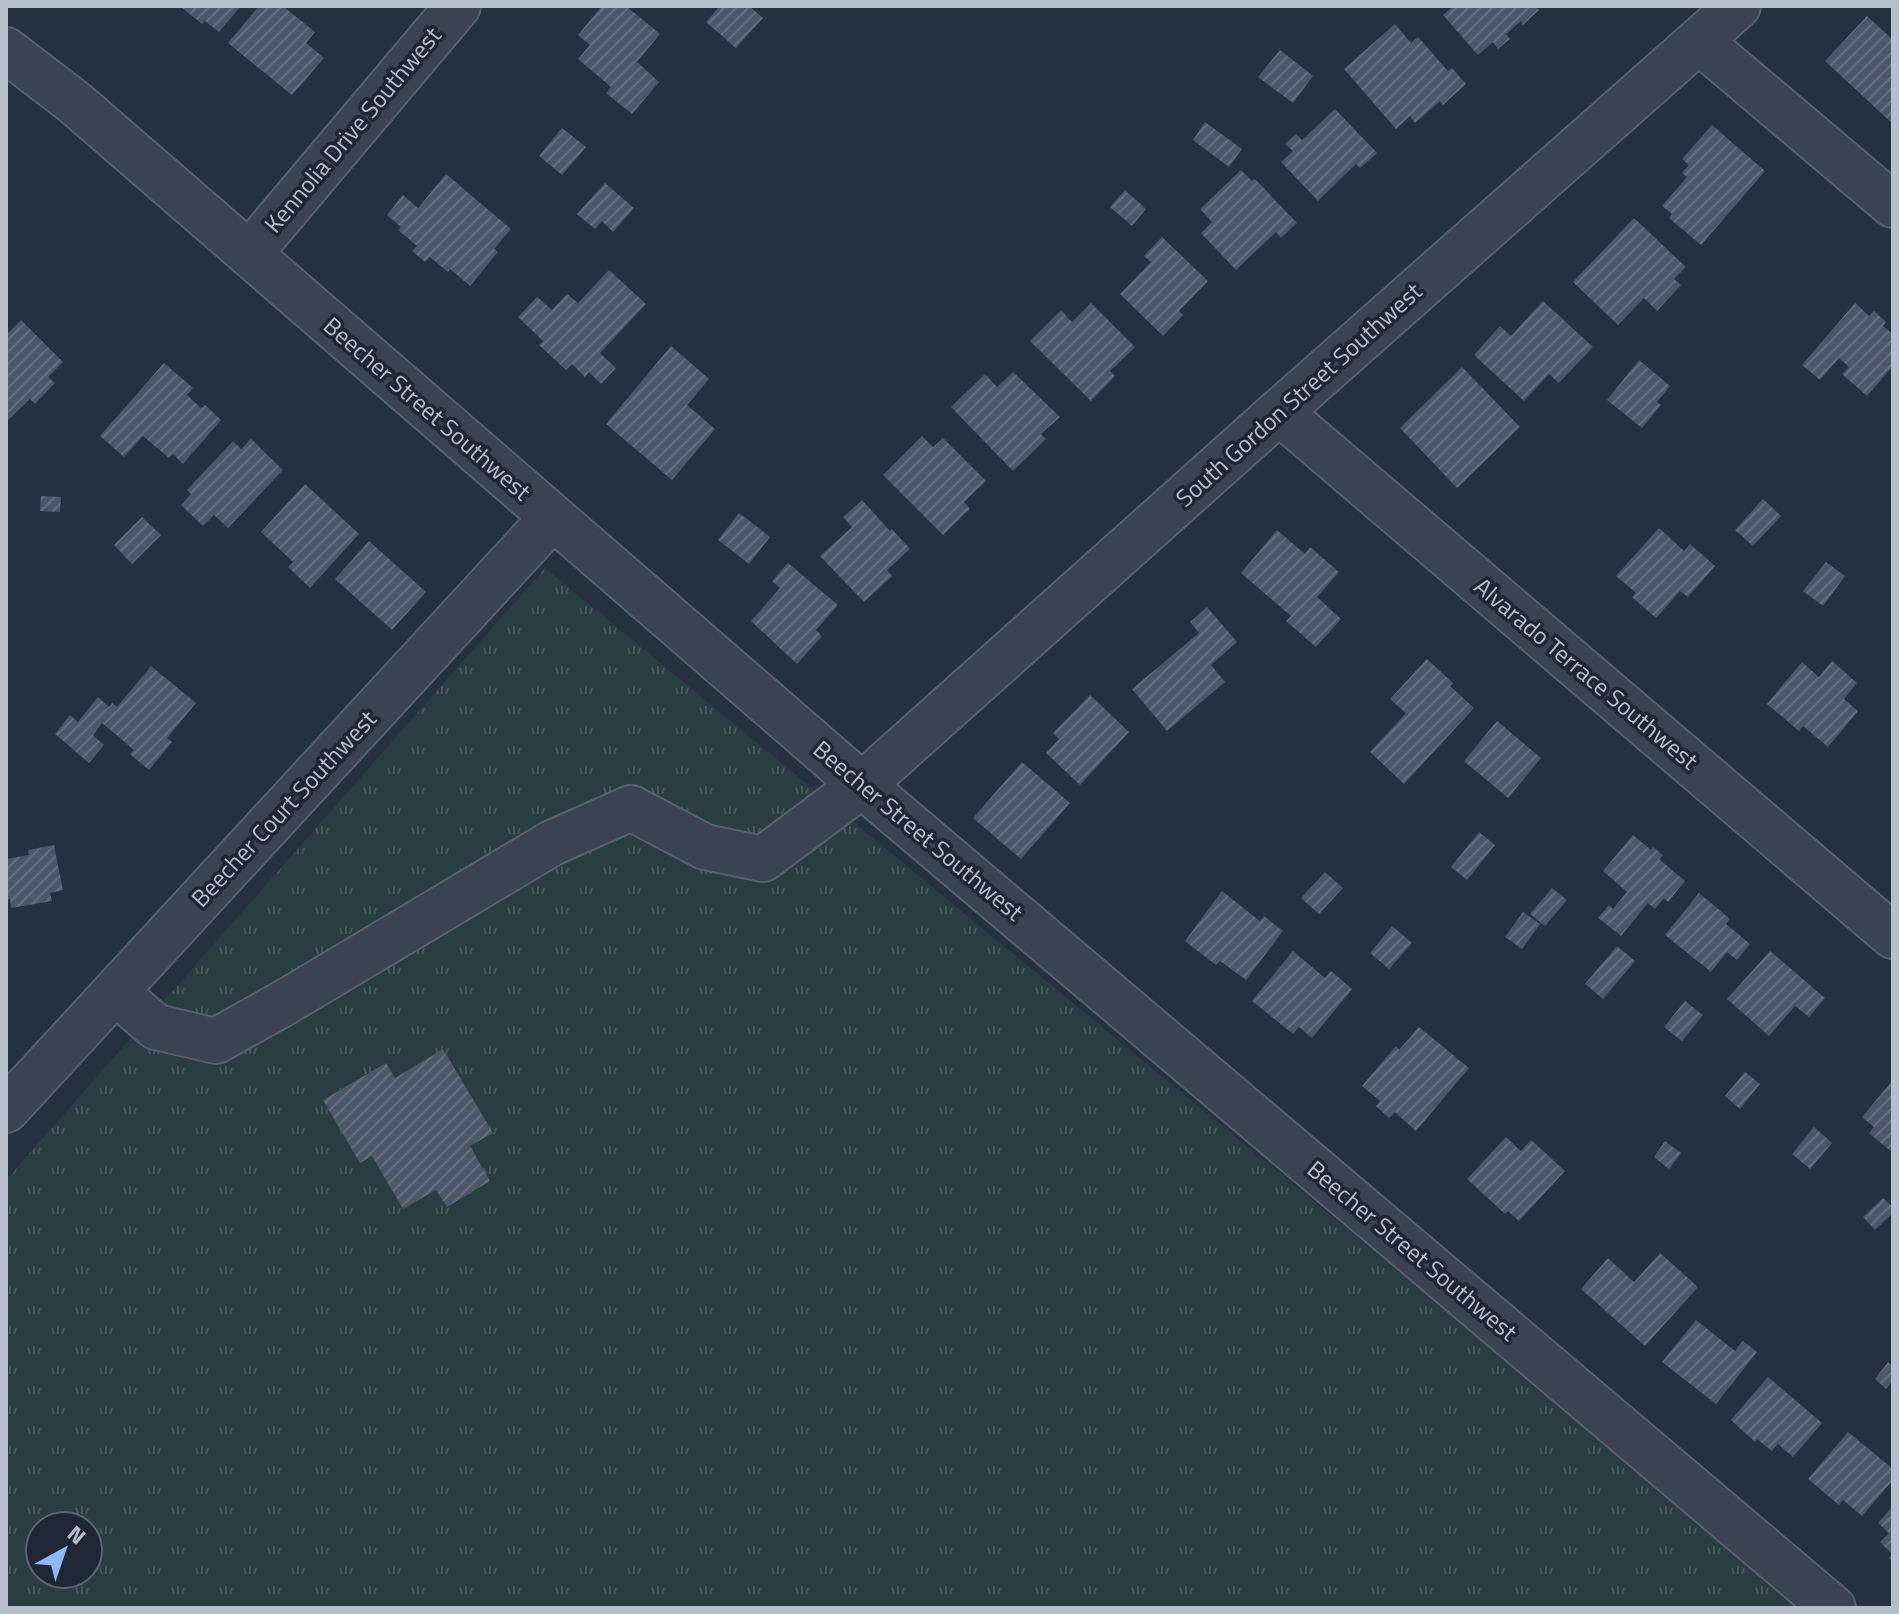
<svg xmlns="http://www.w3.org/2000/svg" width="1899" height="1614" font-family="'Titillium Web',sans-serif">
<defs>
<pattern id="grass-tufts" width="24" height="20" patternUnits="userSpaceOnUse" patternTransform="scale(2)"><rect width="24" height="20" fill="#283e40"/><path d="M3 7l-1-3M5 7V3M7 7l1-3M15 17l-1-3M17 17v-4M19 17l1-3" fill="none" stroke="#45585a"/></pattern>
<pattern id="building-hatch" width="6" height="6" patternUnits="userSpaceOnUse" patternTransform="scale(2)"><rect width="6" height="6" fill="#4c5868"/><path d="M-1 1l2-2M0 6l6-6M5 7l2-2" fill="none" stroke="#646e7c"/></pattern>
</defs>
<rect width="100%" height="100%" fill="#26313f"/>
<path fill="url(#grass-tufts)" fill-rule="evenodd" d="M545 568 1807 1608H6V1180ZM40 1526H88V1574H40Z"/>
<g fill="url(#building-hatch)">
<polygon points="180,6 241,6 219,32 205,21 202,24"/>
<polygon points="259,6 283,6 315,32 306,43 324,58 292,95 228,43"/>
<polygon points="602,6 626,6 660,34 637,62 659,82 632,114 606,93 611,87 578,59 590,45 578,35"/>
<polygon points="720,6 749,6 763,18 736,48 706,22"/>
<polygon points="1454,6 1535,6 1539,10 1523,25 1521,21 1506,34 1510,39 1498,49 1493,42 1478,55 1443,15"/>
<polygon points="1867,16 1893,40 1893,124 1825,61"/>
<polygon points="1395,24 1411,43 1418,37 1448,71 1452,68 1466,84 1443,105 1440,101 1415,123 1410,116 1396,129 1344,69"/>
<polygon points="1280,50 1313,76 1293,103 1258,77"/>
<polygon points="1335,109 1377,153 1360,168 1356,164 1318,201 1281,162 1293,151 1285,144 1296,134 1302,140"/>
<polygon points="1205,122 1242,149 1229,167 1193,140"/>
<polygon points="1712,125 1765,171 1701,245 1669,218 1672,214 1662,206 1687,177 1682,173 1689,165 1682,159"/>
<polygon points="562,128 586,147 562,175 539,156"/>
<polygon points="1241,170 1252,181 1255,179 1297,223 1281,238 1276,232 1236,270 1201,233 1212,222 1200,209"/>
<polygon points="446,174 511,229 494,249 498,252 470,286 450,269 448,272 430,257 425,262 412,251 417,246 398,230 401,227 387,215 403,195 418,208"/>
<polygon points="605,183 634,208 613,232 602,221 595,229 577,214"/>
<polygon points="1125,190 1146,209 1132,226 1110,207"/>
<polygon points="1634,218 1686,267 1674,279 1681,285 1657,311 1644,298 1618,325 1573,282"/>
<polygon points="1162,237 1208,281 1179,311 1183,315 1163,336 1120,294 1151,262 1144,256"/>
<polygon points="609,270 646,304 600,353 616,368 601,384 589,372 585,377 572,364 566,370 539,345 543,341 518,317 537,297 552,310 567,294 578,303"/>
<polygon points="1543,301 1593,347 1559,383 1549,374 1524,401 1474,355 1500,326 1511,336"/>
<polygon points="1091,303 1135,347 1110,371 1115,376 1091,401 1030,341 1061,310 1072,322"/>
<polygon points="1855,303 1869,316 1874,311 1886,322 1883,326 1893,334 1893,366 1867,396 1842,374 1849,367 1839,358 1820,380 1802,365"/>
<polygon points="21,320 63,362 48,377 55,383 35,404 30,399 6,422 6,335"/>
<polygon points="671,346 709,379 687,405 715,429 672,480 606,424"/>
<polygon points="1639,360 1670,386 1657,402 1661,405 1642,428 1607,400"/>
<polygon points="164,363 193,388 187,395 201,408 205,405 221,420 183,464 173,454 169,458 143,436 124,457 100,436"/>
<polygon points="1462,367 1520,427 1457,488 1400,428"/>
<polygon points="1013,372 1060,417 1041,434 1046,439 1013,471 951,407 985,374 997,387"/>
<polygon points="922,436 933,447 943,438 986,481 964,502 970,509 943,535 883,475"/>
<polygon points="251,439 283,470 228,528 214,515 203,526 181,505 191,494 187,490 233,441 241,449"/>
<polygon points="305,484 359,534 310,588 288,567 293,562 261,532"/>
<polygon points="41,496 61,497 60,512 40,511"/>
<polygon points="1763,499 1781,516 1753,546 1735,530"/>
<polygon points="862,500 890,531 892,529 910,549 887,570 892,576 864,602 820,556 852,527 843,517"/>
<polygon points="739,513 770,537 749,564 718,540"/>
<polygon points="142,517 161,535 132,564 114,545"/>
<polygon points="1659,528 1684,551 1690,544 1715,566 1688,597 1680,591 1656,618 1632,597 1636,593 1616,576"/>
<polygon points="1277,530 1305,554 1310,547 1339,572 1317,597 1341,619 1316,647 1286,621 1291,616 1241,573"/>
<polygon points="369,541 426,592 392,630 335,579"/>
<polygon points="1826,562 1845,576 1823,606 1803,591"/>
<polygon points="788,563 838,605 816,630 822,636 797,664 751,621 780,588 772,581"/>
<polygon points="1207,607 1237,642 1211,665 1225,682 1167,731 1132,689 1199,633 1190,622"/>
<polygon points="1427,659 1453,683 1450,686 1474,708 1404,784 1370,752 1406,713 1390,699"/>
<polygon points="1832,661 1857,683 1844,699 1858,711 1828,747 1803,726 1799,731 1767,704 1802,662 1819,677"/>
<polygon points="151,666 196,703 167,738 172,742 149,770 130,754 134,750 102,723 93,735 104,745 89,763 55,734 70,715 78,722 98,697 109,707 112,703 117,707"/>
<polygon points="1090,695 1129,732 1080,785 1046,753 1059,739 1053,733"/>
<polygon points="1497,721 1541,758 1508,798 1464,761"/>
<polygon points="1022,762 1070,803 1021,859 973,818"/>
<polygon points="1479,832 1495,845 1467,880 1451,867"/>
<polygon points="1633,835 1651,850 1653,847 1663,855 1659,859 1685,881 1668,902 1664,898 1655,909 1648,903 1621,936 1598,918 1609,905 1613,909 1627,892 1603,871"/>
<polygon points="54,845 63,890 50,893 52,901 11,908 10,899 6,900 6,859 29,855 28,850"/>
<polygon points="1325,872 1343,888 1319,914 1301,898"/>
<polygon points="1552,888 1567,900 1545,926 1530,914"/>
<polygon points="1222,891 1260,921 1264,916 1283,931 1246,980 1220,961 1216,965 1185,941"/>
<polygon points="1699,893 1730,919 1726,924 1750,944 1737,960 1727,952 1711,972 1665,935"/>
<polygon points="1523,912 1540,924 1522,949 1505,937"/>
<polygon points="1392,926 1412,943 1389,969 1370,953"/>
<polygon points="1617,946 1635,961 1603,999 1585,984"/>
<polygon points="1293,951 1325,978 1331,971 1352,989 1312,1038 1299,1027 1293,1034 1252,1001"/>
<polygon points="1770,951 1825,998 1809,1017 1795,1006 1769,1036 1727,999"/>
<polygon points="1685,1001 1703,1015 1682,1041 1664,1027"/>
<polygon points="1419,1027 1469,1068 1416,1131 1395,1112 1389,1118 1376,1106 1380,1101 1362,1086 1396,1046 1399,1050"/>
<polygon points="443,1049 493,1133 470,1146 490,1181 447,1207 436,1190 403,1209 372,1156 360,1163 323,1100 386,1063 395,1078"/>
<polygon points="1745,1072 1760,1084 1740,1109 1725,1096"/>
<polygon points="1893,1080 1893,1153 1869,1133 1874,1127 1862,1117"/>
<polygon points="1814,1127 1832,1143 1810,1169 1792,1154"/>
<polygon points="1506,1137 1521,1151 1531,1140 1565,1171 1519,1221 1508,1211 1505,1214 1467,1179"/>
<polygon points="1665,1141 1681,1153 1669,1169 1654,1157"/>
<polygon points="1883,1198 1893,1207 1893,1213 1875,1230 1863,1217"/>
<polygon points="1660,1253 1698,1287 1645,1346 1581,1289 1608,1258 1634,1282"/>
<polygon points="1696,1320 1735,1351 1743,1341 1757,1352 1716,1404 1662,1362"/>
<polygon points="1888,1362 1893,1366 1893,1381 1886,1389 1875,1379"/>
<polygon points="1768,1377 1822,1423 1793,1457 1778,1444 1772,1451 1757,1439 1755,1442 1731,1420"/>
<polygon points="1848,1432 1893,1469 1893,1480 1862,1516 1843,1500 1839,1505 1808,1479"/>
<polygon points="1893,1506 1893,1562 1889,1558 1892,1554 1880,1542 1889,1533 1878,1523"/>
</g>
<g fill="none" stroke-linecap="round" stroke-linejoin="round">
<g stroke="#57616d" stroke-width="48">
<g id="minor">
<polyline points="1699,41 1893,205"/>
<polyline points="6,50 75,103 862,785 1833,1608"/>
<polyline points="249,254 458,6"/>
<polyline points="1279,412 1893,936"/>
<polyline points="115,992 156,1027 216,1041 284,1003 552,843 631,808 705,847 763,859 862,785 1279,412 1738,6"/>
<polyline points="6,1110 552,518"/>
</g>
</g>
<use href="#minor" stroke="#3a434f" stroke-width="44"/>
</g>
<g text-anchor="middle" stroke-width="7" stroke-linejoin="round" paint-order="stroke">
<g font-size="24" fill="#b6beca" stroke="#1e2834">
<text transform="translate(353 130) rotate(-50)" y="8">Kennolia Drive Southwest</text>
<text transform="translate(1299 395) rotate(-42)" y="8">South Gordon Street Southwest</text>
<text transform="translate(427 409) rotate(41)" y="8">Beecher Street Southwest</text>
<text transform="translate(1586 674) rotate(40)" y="8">Alvarado Terrace Southwest</text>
<text transform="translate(284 809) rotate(-47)" y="8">Beecher Court Southwest</text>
<text transform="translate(918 831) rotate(40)" y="8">Beecher Street Southwest</text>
<text transform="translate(1412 1251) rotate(40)" y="8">Beecher Street Southwest</text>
</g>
</g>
<rect width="1899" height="1614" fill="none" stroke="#b6beca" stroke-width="16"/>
<g transform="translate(64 1550) rotate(40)"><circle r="38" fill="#1e2834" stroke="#5b6470" stroke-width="2"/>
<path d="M0-6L14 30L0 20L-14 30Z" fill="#8fb8f6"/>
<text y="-12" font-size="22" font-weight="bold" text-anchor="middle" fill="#b6beca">N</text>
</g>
</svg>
